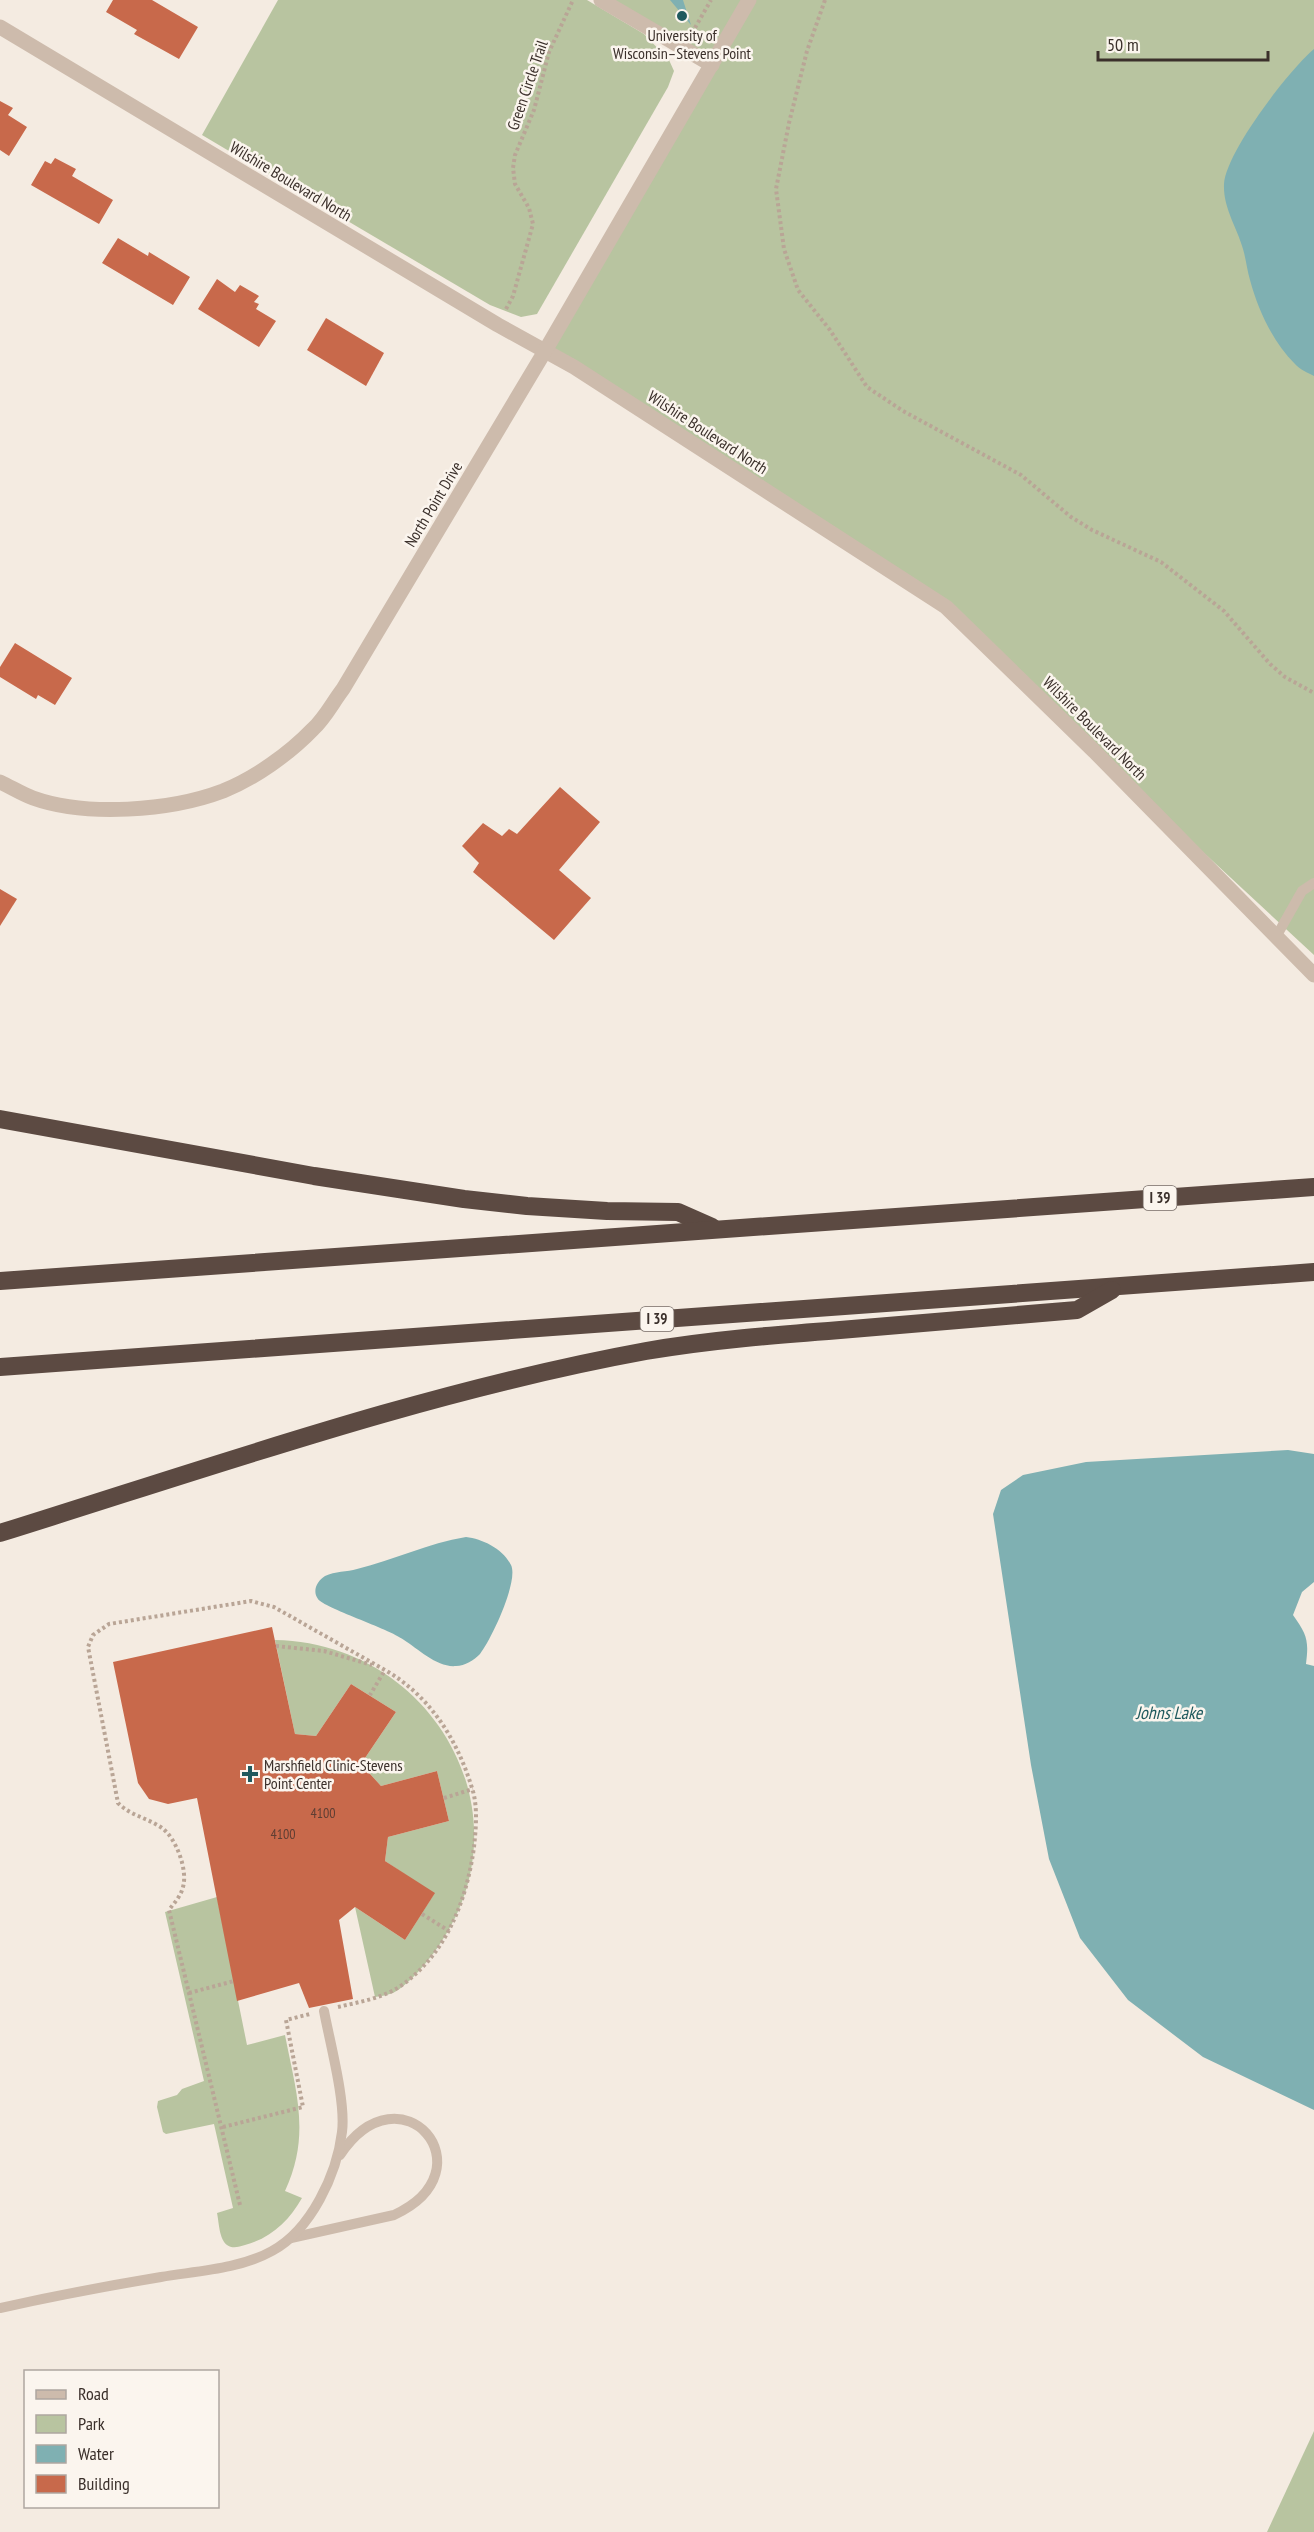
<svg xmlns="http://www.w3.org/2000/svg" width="1314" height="2532" font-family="'PT Sans Narrow',sans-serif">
<rect width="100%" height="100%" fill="#f4ebe1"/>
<g fill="#b8c4a0">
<polygon points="278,0 587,0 644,34 669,60 674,71 668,87 537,314 521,317 490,305 202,135"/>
<polygon points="601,0 1314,0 1314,955 1094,751 967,627 545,351 711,66"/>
<path d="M275 1640C431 1643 530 1811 440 1944 430 1959 409 1985 393 1993 388 1995 381 1996 375 1997L355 1907 405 1940 434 1894 385 1861 388 1837 449 1821 437 1771 381 1786 361 1764 396 1712 351 1684 316 1736 295 1734Z"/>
<path d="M217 1897 247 2045 285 2035C296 2092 311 2135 285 2191L302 2198C289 2221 271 2238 245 2245 239 2247 232 2249 227 2245 219 2239 219 2222 217 2213L233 2208 214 2124 166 2134 163 2132 157 2107 158 2101 177 2095 182 2089 204 2081 165 1912Z"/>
<polygon points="1314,2431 1314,2532 1267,2532"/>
</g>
<g fill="#7fb0b2">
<polygon points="670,0 683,0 691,25"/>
<path d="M1314 49V376C1308 373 1299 369 1295 364 1273 342 1258 310 1250 280 1247 270 1246 259 1243 249 1237 227 1223 208 1224 184 1226 152 1289 70 1314 49Z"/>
<path d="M1288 1450 1314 1454V1582L1302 1592 1293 1615C1307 1635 1309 1640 1306 1664L1314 1666V2110L1203 2057 1128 2000 1080 1938 1049 1859 1031 1765 993 1514 1001 1490 1023 1475 1086 1462Z"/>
<path d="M466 1537C483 1539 503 1549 511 1565 519 1581 491 1640 480 1654 474 1660 465 1666 456 1666 438 1668 418 1649 404 1640 388 1628 324 1608 318 1599 312 1591 317 1581 325 1576 335 1571 347 1572 357 1569 394 1560 428 1543 466 1537Z"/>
</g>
<g fill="#c8694b">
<polygon points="113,0 152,0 198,27 179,59 134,34 137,30 106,12"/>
<polygon points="0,101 13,108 8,115 27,127 9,156 0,150"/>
<polygon points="55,158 76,169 72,176 113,200 99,224 31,185 45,161 51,164"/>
<polygon points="118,238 148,256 149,252 190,277 173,305 102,263"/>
<polygon points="217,279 235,292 240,285 259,296 254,302 259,304 256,309 276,321 259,347 198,309"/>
<polygon points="326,318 384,353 366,386 307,350"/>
<polygon points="15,643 72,678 55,705 38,695 36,699 0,677 0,667"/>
<polygon points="560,787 600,822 559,870 591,898 554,940 473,872 479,863 462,846 483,823 502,836 509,829 517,834"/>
<polygon points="0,889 17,899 0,926"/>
<polygon points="272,1627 295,1734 316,1736 351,1684 396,1712 361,1764 381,1786 437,1771 449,1821 388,1837 385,1861 435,1893 405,1940 355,1907 339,1920 353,1999 309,2008 299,1983 237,2001 197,1798 168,1804 149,1799 138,1783 113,1662"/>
</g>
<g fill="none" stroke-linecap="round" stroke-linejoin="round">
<g stroke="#b9a596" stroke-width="4" stroke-dasharray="3 3" stroke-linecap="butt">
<polyline points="825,0 807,51 789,123 776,189 784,249 798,290 830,330 867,387 903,411 1021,475 1071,517 1092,530 1161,562 1224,611 1270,664 1285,677 1314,693"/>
<polyline points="692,33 711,0"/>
<polyline points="506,309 513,296 533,224 529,208 515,184 513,168 515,155 534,110 549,52 573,0"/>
<polyline points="276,1646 324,1651 372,1665"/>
<polyline points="444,1798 473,1789"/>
<polyline points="422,1914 449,1931"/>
<polyline points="189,1993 234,1981"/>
<path d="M338 2007C359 2002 384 1998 402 1985 447 1953 467 1899 474 1847 476 1828 478 1806 472 1788 457 1739 430 1696 385 1670"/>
<polyline points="223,2127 303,2107 286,2020 310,2014"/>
<path d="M240 2205 169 1910C174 1903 181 1896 183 1887 188 1870 176 1838 162 1828 148 1818 131 1816 118 1803L88 1647 93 1635 109 1624 251 1601 274 1607 385 1670 370 1695"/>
</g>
<g stroke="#cdbbac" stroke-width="10">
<polyline points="1276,937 1302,891 1314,883"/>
<path d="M291 2238 394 2215C492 2170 401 2063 340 2155"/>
<path d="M0 2308C54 2296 107 2286 161 2277 197 2271 240 2269 272 2251 311 2230 337 2174 342 2132 346 2102 330 2043 324 2011"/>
</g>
<g stroke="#cdbbac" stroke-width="15">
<polyline points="601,0 712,65"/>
<polyline points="0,27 498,325 574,367 946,607 1094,751 1314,975"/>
</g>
<path stroke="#cdbbac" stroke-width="15" d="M0 782C11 787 22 794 33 798 86 817 170 811 223 791 255 778 289 754 313 729 325 718 333 702 343 689L545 351 749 0"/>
<g stroke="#5c4a42" stroke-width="18">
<polyline points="0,1119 314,1176 464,1199 527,1206 607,1211 678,1212 712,1227"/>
<polyline points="0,1281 1314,1187"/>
<polyline points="0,1367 1314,1272"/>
<path d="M0 1533C212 1467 427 1391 646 1351 710 1340 775 1335 840 1330 919 1323 998 1316 1077 1310L1112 1290"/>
</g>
</g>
<g fill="#1f5a5e" stroke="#fbf5ee" stroke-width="2">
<circle cx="682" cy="16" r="6"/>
<path d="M247 1765h6v6h6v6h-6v6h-6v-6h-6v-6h6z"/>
</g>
<g text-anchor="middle" stroke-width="5" stroke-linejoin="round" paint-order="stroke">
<g font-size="14" fill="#5e3e33">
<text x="323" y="1818">4100</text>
<text x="283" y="1839">4100</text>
</g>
<g fill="#fbf5ee" stroke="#756b66" stroke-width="1.5">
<rect x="1143.5" y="1186" width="33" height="24" rx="4.5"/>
<rect x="640.5" y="1307" width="33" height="24" rx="4.5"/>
</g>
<g font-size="15" font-weight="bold" fill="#3b302b">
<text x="1160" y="1203">I 39</text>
<text x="657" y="1324">I 39</text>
</g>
<g font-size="16" fill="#3b302b" stroke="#fbf5ee">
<text x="682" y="41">University of<tspan x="682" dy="18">Wisconsin–Stevens Point</tspan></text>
<text x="264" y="1771" text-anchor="start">Marshfield Clinic-Stevens<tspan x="264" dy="18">Point Center</tspan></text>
</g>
<g font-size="16" fill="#3b302b" stroke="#fbf5ee">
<text transform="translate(527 85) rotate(-71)" y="6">Green Circle Trail</text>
<text transform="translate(291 181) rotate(31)" y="6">Wilshire Boulevard North</text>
<text transform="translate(708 432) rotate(33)" y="6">Wilshire Boulevard North</text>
<text transform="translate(433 504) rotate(-59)" y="6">North Point Drive</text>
<text transform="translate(1095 728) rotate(45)" y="6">Wilshire Boulevard North</text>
</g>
<g font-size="18" font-style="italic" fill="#1f5a5e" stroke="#fbf5ee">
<text x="1169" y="1719">Johns Lake</text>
</g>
</g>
<rect x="24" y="2370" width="195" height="138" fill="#fbf5ee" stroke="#aea6a0" stroke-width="1.5"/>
<rect x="36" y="2390" width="30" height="9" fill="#cdbbac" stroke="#aea6a0" stroke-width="1.5"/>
<text x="78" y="2400" font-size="18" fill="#3b302b">Road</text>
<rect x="36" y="2415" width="30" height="18" fill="#b8c4a0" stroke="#aea6a0" stroke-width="1.5"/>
<text x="78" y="2430" font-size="18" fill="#3b302b">Park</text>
<rect x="36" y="2445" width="30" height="18" fill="#7fb0b2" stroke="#aea6a0" stroke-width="1.5"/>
<text x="78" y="2460" font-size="18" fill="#3b302b">Water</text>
<rect x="36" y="2475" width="30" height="18" fill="#c8694b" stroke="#aea6a0" stroke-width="1.5"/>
<text x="78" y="2490" font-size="18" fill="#3b302b">Building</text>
<path d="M1098 51v9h170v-9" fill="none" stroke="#3b302b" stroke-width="3"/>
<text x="1107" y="51" font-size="18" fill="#3b302b" stroke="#fbf5ee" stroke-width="4.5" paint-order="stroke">50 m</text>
</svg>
